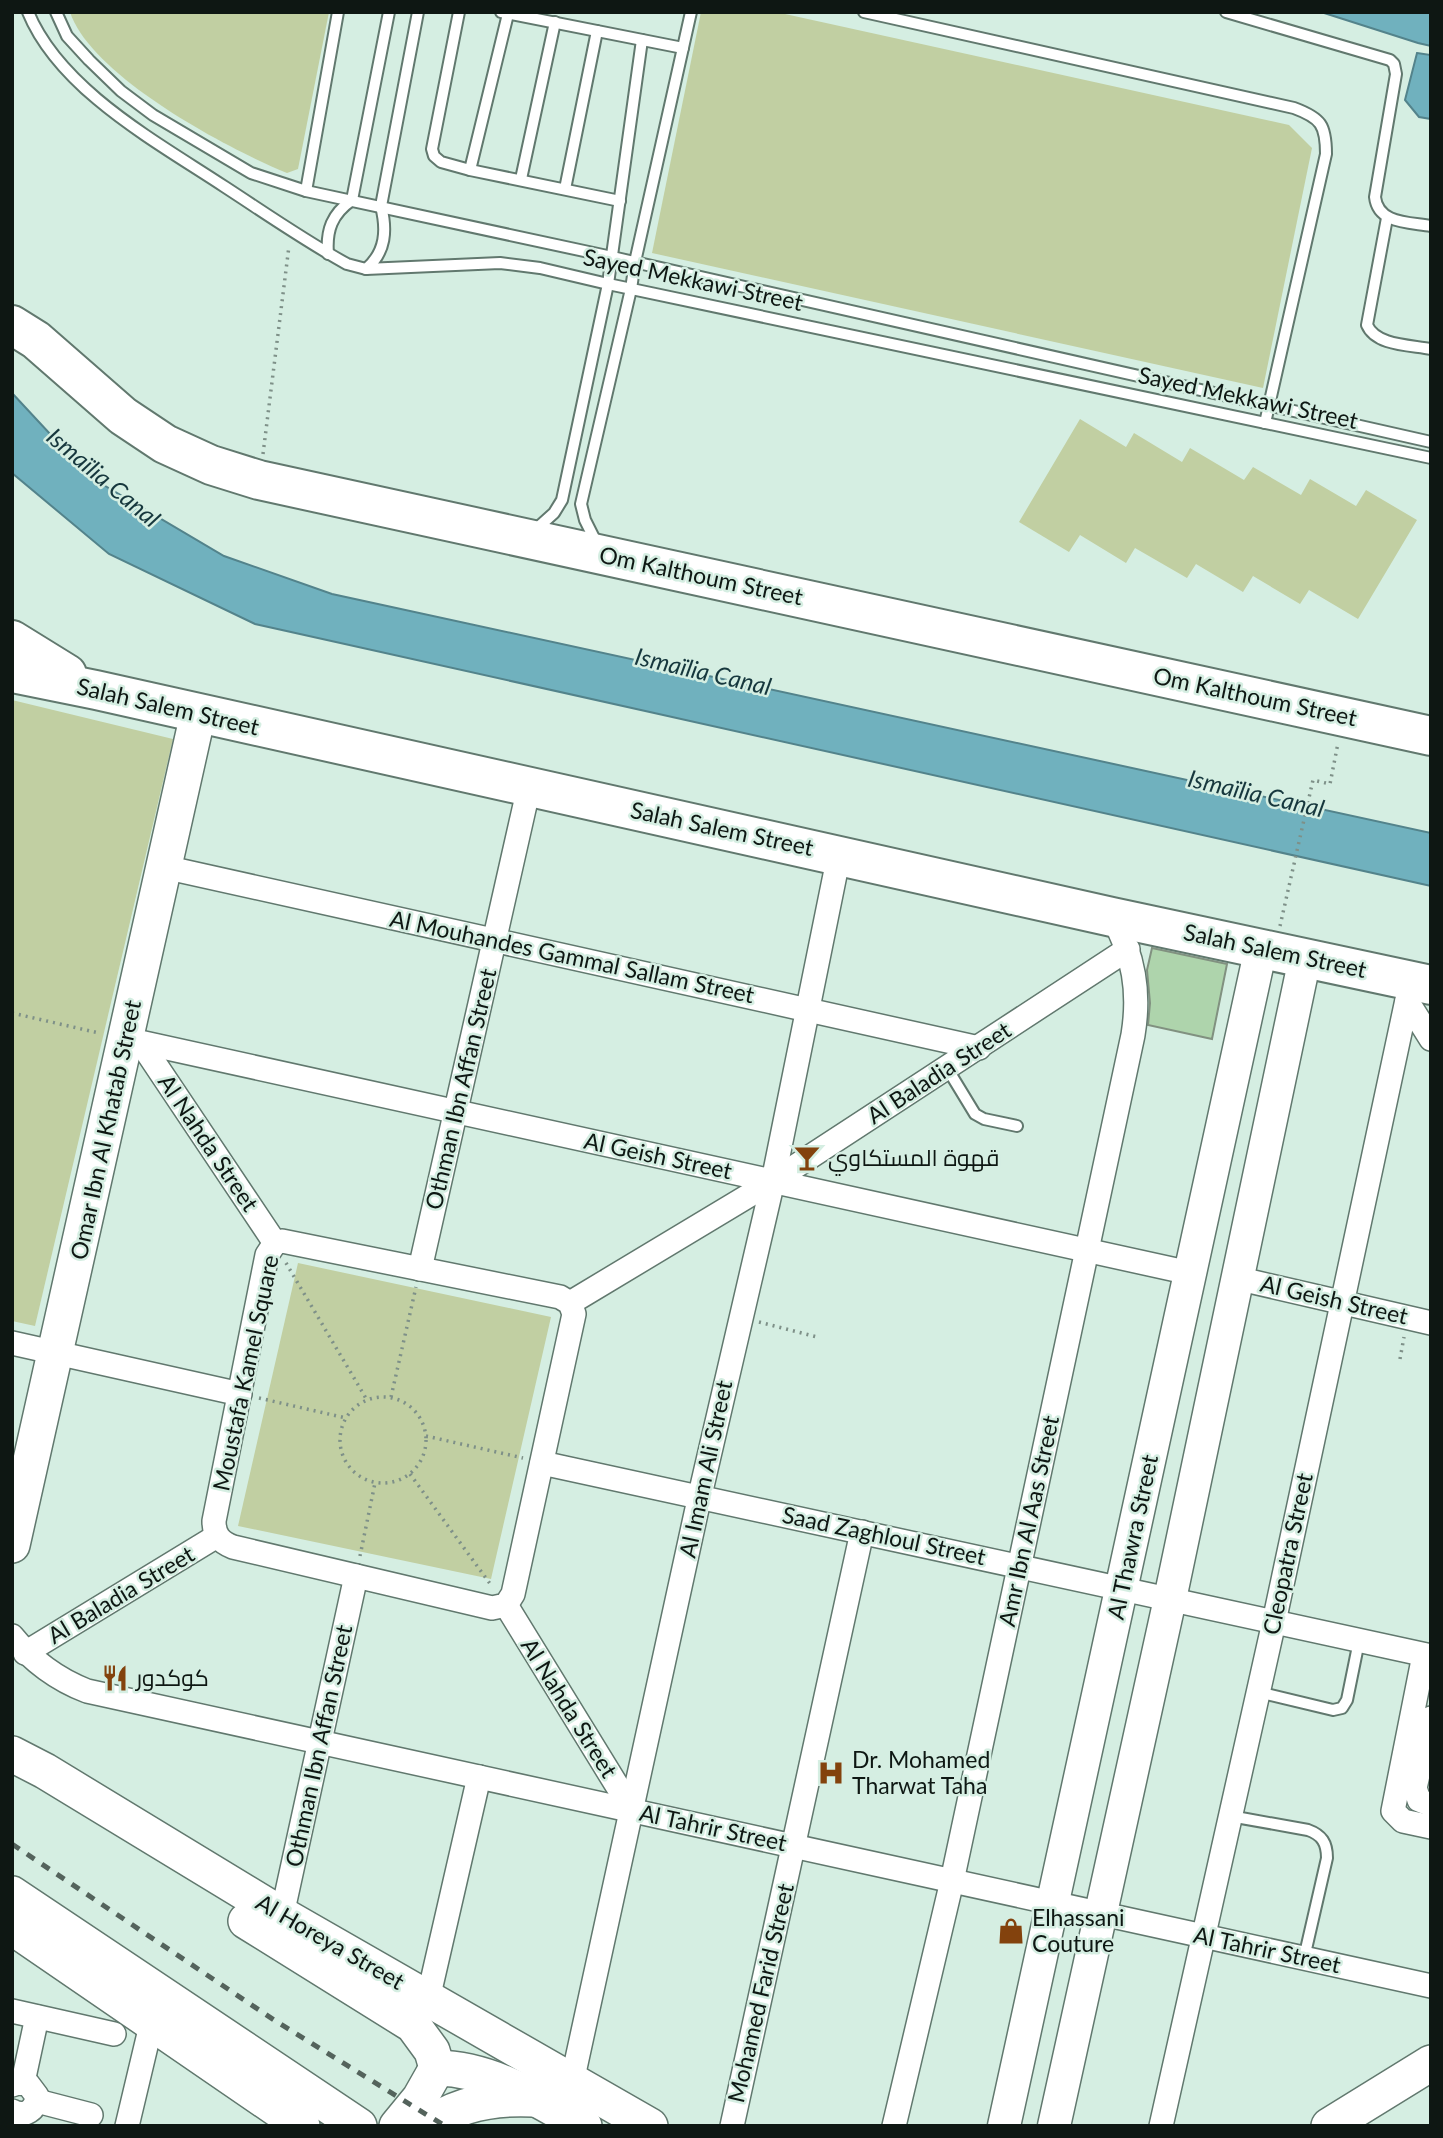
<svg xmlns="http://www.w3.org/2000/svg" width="1443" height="2138" font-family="Lato,Cairo,sans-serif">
<rect width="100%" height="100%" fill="#d5eee2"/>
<g fill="#c1cfa2">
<path d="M70 12H329L298 169 287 173C226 148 91 76 70 12Z"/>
<polygon points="701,12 776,12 1289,125 1312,148 1263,388 652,253"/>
<polygon points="1080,419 1126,447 1134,433 1182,462 1190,448 1244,480 1253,467 1301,495 1310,479 1356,506 1366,490 1417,520 1358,619 1309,590 1300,604 1253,576 1243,592 1196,564 1187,578 1135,548 1126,563 1080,535 1069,552 1019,522"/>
<polygon points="12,700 173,739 35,1326 12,1321"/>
<polygon points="298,1263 551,1317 491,1579 238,1526"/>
</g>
<g fill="#70b1be" stroke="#53838b" stroke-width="2">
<polygon points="1321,12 1431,12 1431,46 1418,43"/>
<polygon points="1417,53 1431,55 1431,119 1419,117 1405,100"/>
<polygon points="12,393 90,477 224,556 332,594 1431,833 1431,886 255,624 109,554 12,473"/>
</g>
<polygon fill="#aed4ac" stroke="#819180" stroke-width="2" points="1152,948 1227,964 1212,1039 1148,1025 1150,1003 1147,970"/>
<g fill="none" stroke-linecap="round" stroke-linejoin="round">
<g stroke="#61786e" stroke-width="14">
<g id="lane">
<path d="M28 12C60 90 157 142 225 187 265 213 305 241 347 264L366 269 500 263 540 268 608 284 1431 458"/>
<polyline points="56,12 67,36 89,60 121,91 153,115 251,173 306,191 612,257 1431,442"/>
<polyline points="459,12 432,149 434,156 441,162 470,170 620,201"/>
<polyline points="501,12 683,48"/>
<path d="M864 12 1294 108C1321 118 1326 125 1326 154L1265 423"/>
<path d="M1226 12 1390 60 1394 64 1396 74 1375 197C1378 224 1409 222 1431 226"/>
<polyline points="470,170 508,14"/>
<polyline points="521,179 555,22"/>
<polyline points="565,189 597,31"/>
<polyline points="306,191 338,12"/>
<path d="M1387 218 1367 325C1376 346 1411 345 1431 349"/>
<path d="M328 254C326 230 332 214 352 200L389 12"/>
<path d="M366 269C386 252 387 230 381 206L418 12"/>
<polyline points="534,531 554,513 562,500 608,284 642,40"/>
<polyline points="597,544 585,520 581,504 631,289 635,262 691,12"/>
<polyline points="947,1068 975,1114 984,1119 1017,1126"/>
<polyline points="1258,1692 1333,1710 1342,1708 1347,1700 1359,1641"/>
<path d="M1230 1816 1308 1830C1322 1835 1327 1843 1327 1858L1304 1958"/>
</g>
</g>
<g stroke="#61786e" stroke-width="26">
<g id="street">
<polyline points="164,867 979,1048"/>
<polyline points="1407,1001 1431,1039"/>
<polyline points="126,1039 1190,1273"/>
<polyline points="141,1043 275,1243"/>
<path d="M282 1241 560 1297 570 1303 574 1314 513 1594 506 1605 492 1608 233 1547C220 1542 214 1535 214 1521L267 1255 275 1243Z"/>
<polyline points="420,1269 529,787"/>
<polyline points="1236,1278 1431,1323"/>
<polyline points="570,1303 773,1181 1128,949"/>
<polyline points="12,1343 240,1394"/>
<polyline points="542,1463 1431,1656"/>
<polyline points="506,1605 632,1810"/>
<path d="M12 1636C33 1662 56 1679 87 1691L1431 1986"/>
<polyline points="25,1653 217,1536"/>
<polyline points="1424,1655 1393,1811 1403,1821 1431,1827"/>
<polyline points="1431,1718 1415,1788 1419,1800 1431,1805"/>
<polyline points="282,1915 356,1576"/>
<polyline points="428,1999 479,1777"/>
<polyline points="12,2011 114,2034"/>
<polyline points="23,2082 37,2017"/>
<polyline points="572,2082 700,1495 773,1181 839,855"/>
<path d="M12 2085 18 2083 28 2084 37 2096C36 2110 25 2118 12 2111"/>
<polyline points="37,2101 91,2115"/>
<polyline points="127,2126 152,2021"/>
<polyline points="732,2126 862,1532"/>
<path d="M894 2126 952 1881 1133 1035C1140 992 1134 955 1112 917"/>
<polyline points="1161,2126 1274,1622 1411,981"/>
</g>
</g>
<g stroke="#61786e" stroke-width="35">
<g id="secondary">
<polyline points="1004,2126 1261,948"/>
<polyline points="1054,2126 1170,1599 1305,958"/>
</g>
</g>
<g stroke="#61786e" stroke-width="38">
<g id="primary">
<polyline points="12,1545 198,714"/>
<polyline points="12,1754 45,1771 282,1915 650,2126"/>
<polyline points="12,1894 359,2126"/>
<polyline points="246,1921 413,2025 432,2051 437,2068"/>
<polyline points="12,1927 302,2126"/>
<path d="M437 2068C492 2069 537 2099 584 2126"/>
<polyline points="397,2126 420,2098 437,2068"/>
<path d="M427 2126C458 2103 496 2097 534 2099"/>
<polyline points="1329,2126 1431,2063"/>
</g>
</g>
<g stroke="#61786e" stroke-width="42">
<g id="highway">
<polyline points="12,325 36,340 123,416 165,444 211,465 259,480 1431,736"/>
<polyline points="12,640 67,674"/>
<polyline points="12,673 96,690 1112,917 1431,985"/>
</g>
</g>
<g stroke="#7e9088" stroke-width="3.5" stroke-dasharray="2 5" stroke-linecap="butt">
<polyline points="263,454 289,246"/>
<polyline points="1280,926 1313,780 1330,784 1338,743"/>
<polyline points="12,1013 99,1033"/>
<polyline points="286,1263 367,1400"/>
<polyline points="759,1322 817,1337"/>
<polyline points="1400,1359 1404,1337"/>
<circle cx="383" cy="1440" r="43"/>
<polyline points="391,1397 416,1287"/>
<polyline points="259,1398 346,1418"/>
<polyline points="426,1436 523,1458"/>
<polyline points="410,1474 491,1585"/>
<polyline points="360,1556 375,1483"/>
</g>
<use href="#lane" stroke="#fff" stroke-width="10"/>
<use href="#street" stroke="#fff" stroke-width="23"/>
<use href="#secondary" stroke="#fff" stroke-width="32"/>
<use href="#primary" stroke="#fff" stroke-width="35"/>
<use href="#highway" stroke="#fff" stroke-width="38"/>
<polyline stroke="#54635c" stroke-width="5" stroke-dasharray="9 9" stroke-linecap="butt" points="12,1844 274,2020 445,2126"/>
</g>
<defs>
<g id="bar-bare" transform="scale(2.1)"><path d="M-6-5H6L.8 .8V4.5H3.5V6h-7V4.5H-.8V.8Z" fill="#83420d" stroke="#d5eee2" stroke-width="2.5" paint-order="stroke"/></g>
<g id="restaurant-bare" transform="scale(2.1)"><path d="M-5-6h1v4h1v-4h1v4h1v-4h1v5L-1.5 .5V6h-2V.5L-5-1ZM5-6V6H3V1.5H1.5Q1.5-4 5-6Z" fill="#83420d" stroke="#d5eee2" stroke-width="2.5" paint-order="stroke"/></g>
<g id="hospital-bare" transform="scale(2.1)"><path d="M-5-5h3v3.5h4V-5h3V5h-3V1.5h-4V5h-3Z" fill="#83420d" stroke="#d5eee2" stroke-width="2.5" paint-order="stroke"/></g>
<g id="shop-bare" transform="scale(2.1)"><path d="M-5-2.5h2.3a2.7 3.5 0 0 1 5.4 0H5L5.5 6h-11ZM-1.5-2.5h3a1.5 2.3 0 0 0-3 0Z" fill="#83420d" stroke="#d5eee2" stroke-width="2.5" paint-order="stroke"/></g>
</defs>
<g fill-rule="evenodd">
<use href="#bar-bare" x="807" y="1158"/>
<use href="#restaurant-bare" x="115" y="1678"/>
<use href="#hospital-bare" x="831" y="1773"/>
<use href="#shop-bare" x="1011" y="1931"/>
</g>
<g text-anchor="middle" stroke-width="5" stroke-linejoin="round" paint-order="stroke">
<g font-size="23" fill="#0e1713" stroke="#d5eee2">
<text transform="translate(693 280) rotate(12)" y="8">Sayed Mekkawi Street</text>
<text transform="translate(1248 398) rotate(12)" y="8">Sayed Mekkawi Street</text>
<text transform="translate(701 576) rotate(12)" y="8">Om Kalthoum Street</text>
<text transform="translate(1255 697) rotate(12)" y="8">Om Kalthoum Street</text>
<text transform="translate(168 707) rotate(13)" y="8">Salah Salem Street</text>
<text transform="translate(722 829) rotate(12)" y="8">Salah Salem Street</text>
<text transform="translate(1275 951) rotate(12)" y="8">Salah Salem Street</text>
<text transform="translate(572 957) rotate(12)" y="8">Al Mouhandes Gammal Sallam Street</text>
<text transform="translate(939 1073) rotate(-33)" y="8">Al Baladia Street</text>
<text transform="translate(461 1089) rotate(-77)" y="8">Othman Ibn Affan Street</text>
<text transform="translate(106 1130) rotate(-78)" y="8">Omar Ibn Al Khatab Street</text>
<text transform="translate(208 1143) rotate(56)" y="8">Al Nahda Street</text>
<text transform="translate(658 1156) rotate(12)" y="8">Al Geish Street</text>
<text transform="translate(1334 1300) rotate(13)" y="8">Al Geish Street</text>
<text transform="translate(246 1373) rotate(-78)" y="8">Moustafa Kamel Square</text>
<text transform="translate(706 1469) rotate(-78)" y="8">Al Imam Ali Street</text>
<text transform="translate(1029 1521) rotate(-78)" y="8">Amr Ibn Al Aas Street</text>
<text transform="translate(884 1536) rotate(12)" y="8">Saad Zaghloul Street</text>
<text transform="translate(1133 1537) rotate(-78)" y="8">Al Thawra Street</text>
<text transform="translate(1288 1554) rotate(-78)" y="8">Cleopatra Street</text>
<text transform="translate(121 1595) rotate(-31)" y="8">Al Baladia Street</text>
<text transform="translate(569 1708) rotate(58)" y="8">Al Nahda Street</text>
<text transform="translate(319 1746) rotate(-78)" y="8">Othman Ibn Affan Street</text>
<text transform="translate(713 1828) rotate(12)" y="8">Al Tahrir Street</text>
<text transform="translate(330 1942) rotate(30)" y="8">Al Horeya Street</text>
<text transform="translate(1267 1950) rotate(12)" y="8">Al Tahrir Street</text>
<text transform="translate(761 1993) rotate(-77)" y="8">Mohamed Farid Street</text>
</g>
<g font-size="23" fill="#0e1713" stroke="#d5eee2" text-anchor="start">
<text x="828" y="1166">قهوة المستكاوي</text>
<text x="136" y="1686">كوكدور</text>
<text x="852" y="1768">Dr. Mohamed<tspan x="852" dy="26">Tharwat Taha</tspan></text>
<text x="1032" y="1926">Elhassani<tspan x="1032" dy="26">Couture</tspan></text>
</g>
<g font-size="24" font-style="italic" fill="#16373d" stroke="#d5eee2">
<text transform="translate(103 478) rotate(40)" y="8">Ismaïlia Canal</text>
<text transform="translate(703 672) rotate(13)" y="8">Ismaïlia Canal</text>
<text transform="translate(1256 794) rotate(13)" y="8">Ismaïlia Canal</text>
</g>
</g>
<rect width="1443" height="2138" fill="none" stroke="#0e1713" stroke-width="28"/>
</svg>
